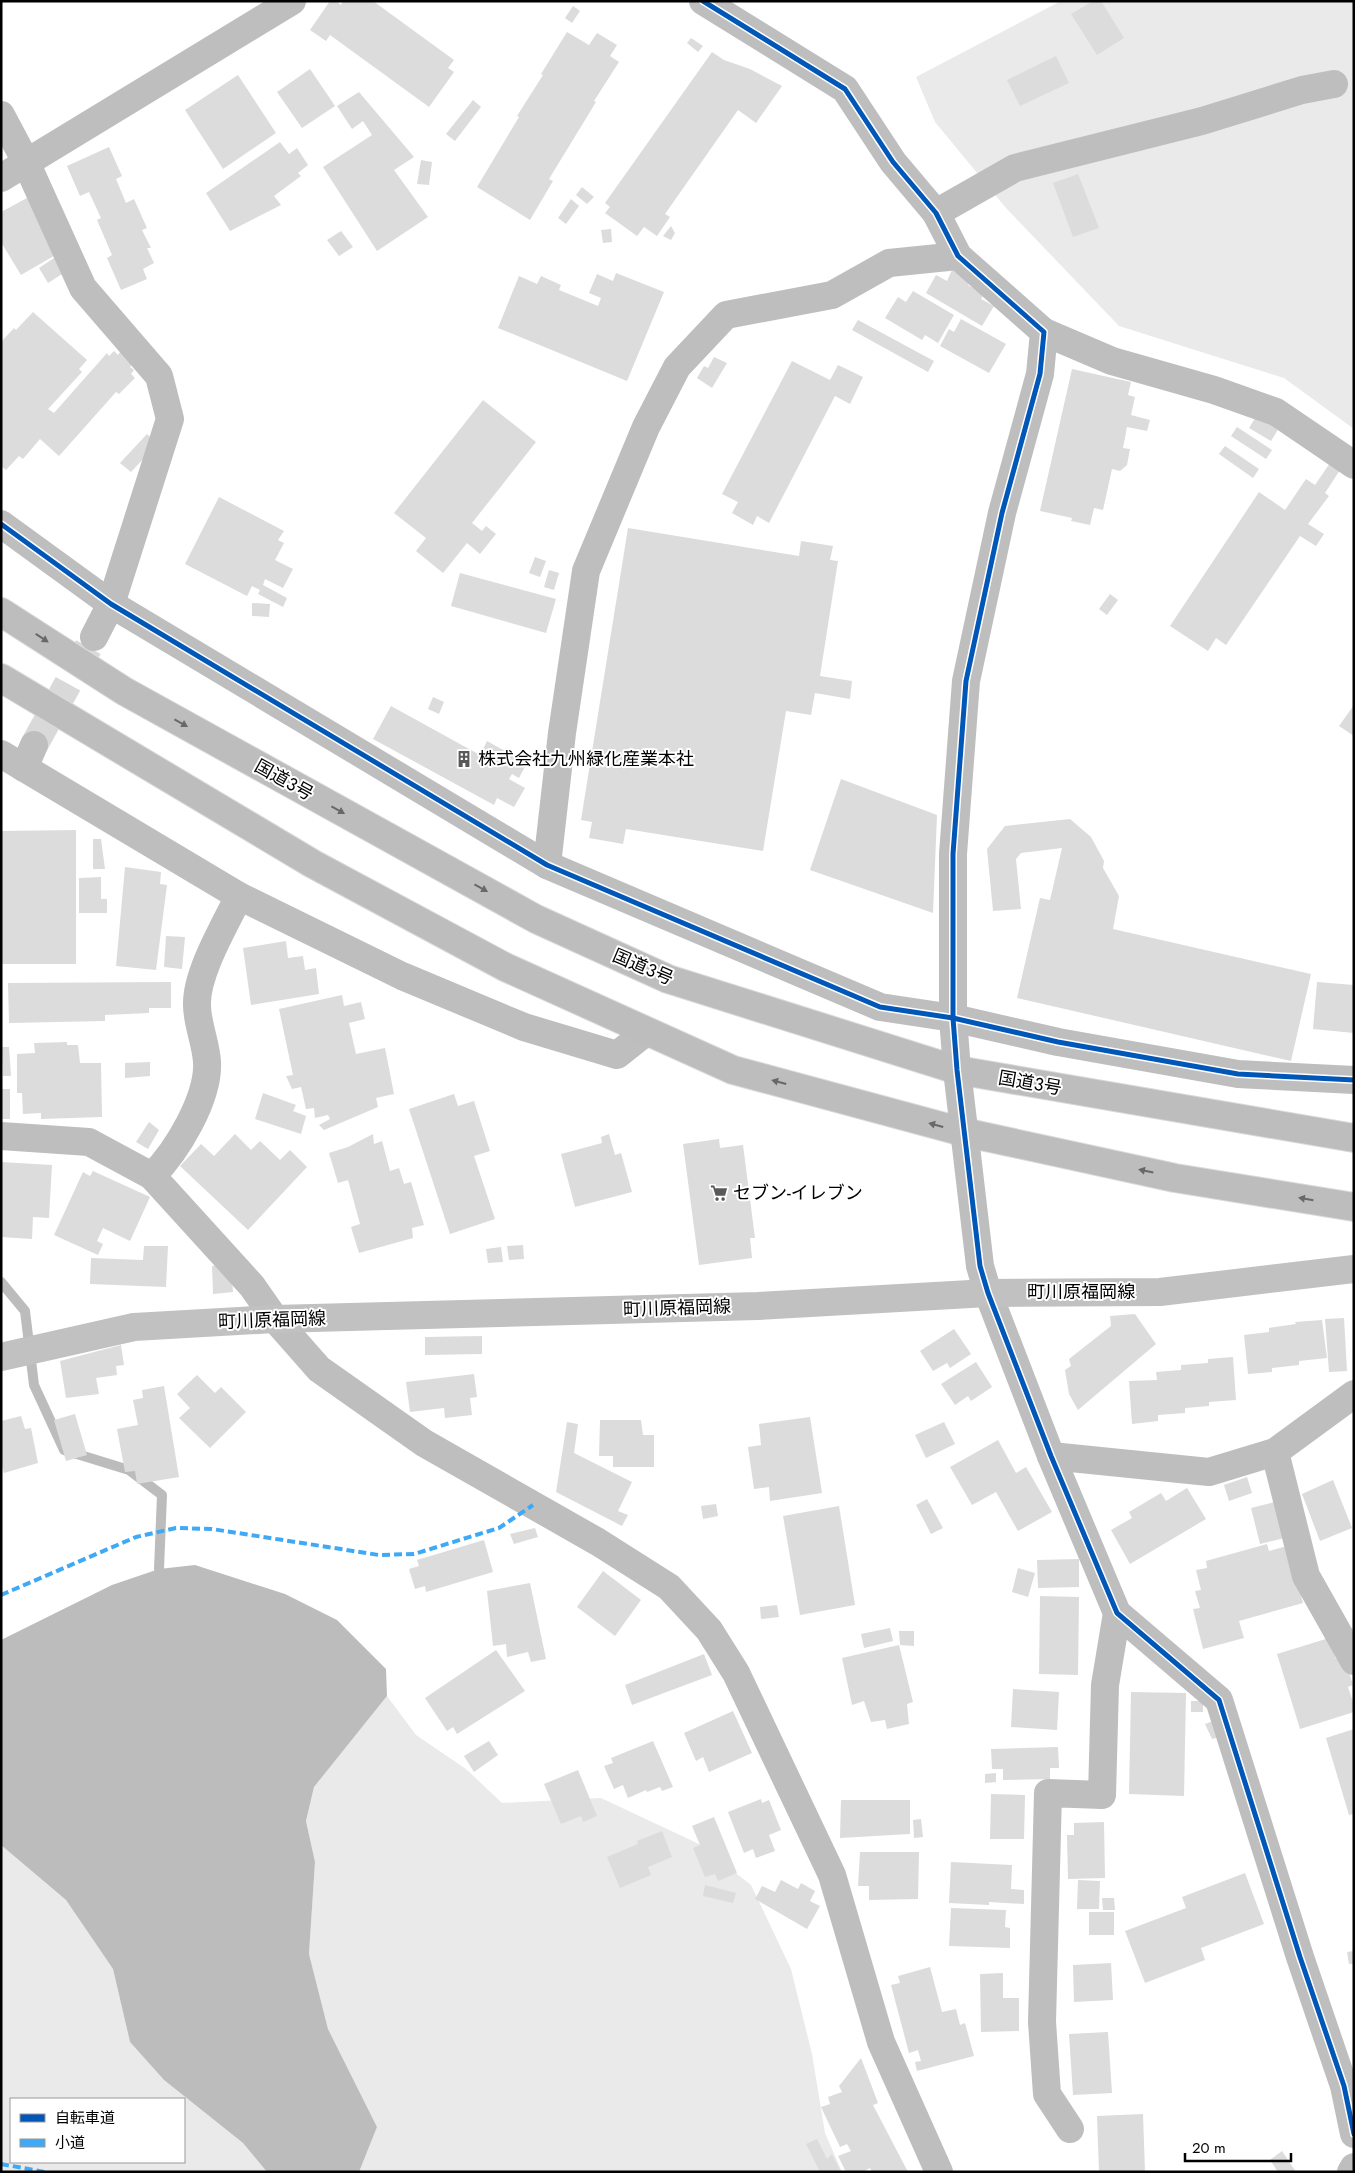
<svg xmlns="http://www.w3.org/2000/svg" width="1355" height="2173" font-family="Jost,'Noto Sans JP',sans-serif">
<rect width="100%" height="100%" fill="#fff"/>
<g fill="#eaeaea" fill-rule="evenodd">
<polygon points="1061,1 1354,1 1354,429 1284,378 1119,326 1006,208 935,122 916,77"/>
<polygon points="387,1696 416,1735 466,1769 502,1803 601,1798 699,1844 751,1885 791,1969 812,2054 825,2133 842,2172 359,2172 377,2127 328,2029 309,1954 315,1862 306,1821 314,1787"/>
<path d="M1 1845 66 1900 113 1969 130 2042 164 2080 243 2143 267 2172H1ZM11 2099H184V2162H11Z"/>
</g>
<polygon fill="#bcbcbc" points="195,1565 285,1594 337,1620 386,1669 387,1696 314,1787 306,1821 315,1862 309,1954 328,2029 377,2127 359,2172 267,2172 243,2143 164,2080 130,2042 113,1969 66,1900 1,1845 1,1640 112,1585 159,1569"/>
<g fill="none" stroke-linecap="round" stroke-linejoin="round">
<polyline stroke="#bcbcbc" stroke-width="10" points="1,1282 25,1311 34,1385 64,1450 129,1470 162,1495 159,1569"/>
</g>
<g fill="#dcdcdc">
<polygon points="330,1 336,1 341,5 343,1 373,1 454,60 448,68 454,72 429,107 330,35 326,41 310,30"/>
<polygon points="1093,1 1101,1 1124,38 1097,55 1071,14"/>
<polygon points="573,6 580,11 572,23 565,18"/>
<polygon points="567,32 589,45 597,33 617,45 610,56 619,62 594,101 596,102 549,179 553,181 530,220 477,187 519,117 517,116 543,75 541,74"/>
<polygon points="691,38 703,46 698,52 687,43"/>
<polygon points="712,52 724,60 750,69 782,86 756,123 738,110 665,214 670,217 657,236 644,227 637,236 605,213 610,207 605,203"/>
<polygon points="1056,56 1069,83 1020,106 1007,80"/>
<polygon points="310,69 335,106 302,128 277,92"/>
<polygon points="238,75 276,133 223,169 185,110"/>
<polygon points="359,92 414,157 394,170 428,217 377,251 323,167 372,135 363,121 352,129 337,106"/>
<polygon points="473,100 481,107 455,141 446,134"/>
<polygon points="280,142 289,154 297,148 308,165 298,173 301,176 274,196 281,205 230,231 206,193"/>
<polygon points="109,147 122,176 116,179 126,203 134,199 147,228 142,230 151,248 147,248 154,263 143,269 147,279 121,290 107,258 112,255 97,220 101,218 89,192 80,196 67,166"/>
<polygon points="421,160 432,162 429,185 417,184"/>
<polygon points="1078,174 1099,228 1073,237 1053,183"/>
<polygon points="582,187 594,197 587,204 576,195"/>
<polygon points="27,198 59,253 21,275 1,242 1,212"/>
<polygon points="571,199 579,206 566,224 558,218"/>
<polygon points="671,226 675,233 671,240 663,236"/>
<polygon points="611,229 612,242 603,243 601,230"/>
<polygon points="341,231 353,247 339,256 327,240"/>
<polygon points="60,254 70,269 48,283 39,268"/>
<polygon points="952,270 971,281 968,285 984,294 981,299 994,306 982,326 926,293 936,275 947,281"/>
<polygon points="616,273 664,292 627,381 498,328 519,276 537,284 541,276 561,285 559,290 598,306 601,298 589,293 597,274 613,281"/>
<polygon points="913,291 954,315 938,343 925,335 922,340 885,318 898,297 906,302"/>
<polygon points="33,312 87,360 79,369 82,372 48,409 54,413 107,353 109,356 114,351 118,355 120,352 133,364 130,367 134,370 131,374 135,378 119,394 116,392 59,456 40,439 23,459 19,456 6,470 1,466 1,342 14,328 16,330"/>
<polygon points="961,319 1006,344 989,373 940,346 949,329 954,332"/>
<polygon points="858,320 934,361 928,372 852,330"/>
<polygon points="714,357 727,363 712,388 697,378 704,366 708,368"/>
<polygon points="792,361 830,380 838,365 863,377 850,404 835,396 769,523 757,516 753,525 732,513 738,502 722,494"/>
<polygon points="1072,369 1131,382 1128,395 1135,397 1131,415 1150,420 1147,431 1127,427 1123,448 1130,449 1127,465 1120,471 1112,469 1103,510 1094,508 1090,525 1071,521 1072,518 1040,511"/>
<polygon points="483,400 536,442 472,523 482,531 486,526 496,534 480,554 467,543 443,573 416,551 426,538 394,513"/>
<polygon points="1257,415 1279,428 1271,441 1249,428"/>
<polygon points="1237,427 1272,450 1266,459 1231,436"/>
<polygon points="147,434 157,444 131,472 120,463"/>
<polygon points="1225,446 1259,469 1253,478 1219,454"/>
<polygon points="1330,463 1340,470 1325,493 1329,496 1308,524 1324,534 1316,546 1300,536 1226,645 1216,638 1208,651 1170,626 1259,492 1285,510 1306,479 1315,485"/>
<polygon points="219,497 284,531 278,540 284,543 275,560 293,569 283,588 265,579 263,585 287,598 283,607 258,594 260,590 252,586 247,596 185,564"/>
<polygon points="628,528 799,556 801,541 833,546 830,560 838,561 820,676 852,681 850,699 815,693 811,715 786,711 763,851 626,829 623,844 589,838 592,822 581,820"/>
<polygon points="535,557 546,561 540,577 529,573"/>
<polygon points="549,570 559,573 554,590 544,587"/>
<polygon points="460,573 556,599 546,633 451,606"/>
<polygon points="1110,594 1118,600 1107,615 1099,609"/>
<polygon points="252,603 270,604 269,617 252,616"/>
<polygon points="433,697 444,702 439,714 428,709"/>
<polygon points="1354,705 1354,736 1339,726"/>
<polygon points="391,706 480,755 487,741 527,763 519,778 512,774 509,779 525,788 514,807 497,798 494,805 373,739"/>
<polygon points="841,779 937,815 933,913 810,870"/>
<polygon points="1070,819 1091,837 1104,861 1103,868 1119,896 1113,929 1311,974 1291,1061 1017,998 1040,898 1050,900 1062,848 1021,853 1016,859 1021,909 993,911 987,849 1005,826"/>
<polygon points="76,830 76,964 1,964 1,831"/>
<polygon points="93,839 101,839 105,869 93,869"/>
<polygon points="125,867 161,872 160,884 167,885 156,970 116,966"/>
<polygon points="101,877 101,899 107,899 107,913 79,913 79,878"/>
<polygon points="166,936 185,937 182,969 164,967"/>
<polygon points="286,941 288,958 303,956 305,970 316,968 319,994 251,1005 243,948"/>
<polygon points="171,982 171,1008 149,1008 149,1013 105,1015 105,1021 9,1023 8,983"/>
<polygon points="1317,982 1354,985 1354,1033 1313,1029"/>
<polygon points="342,995 344,1006 361,1002 365,1019 349,1023 356,1054 385,1048 394,1094 376,1098 378,1107 324,1130 319,1125 330,1119 328,1115 315,1118 314,1108 306,1109 301,1087 292,1089 286,1076 293,1075 279,1009"/>
<polygon points="67,1042 67,1045 78,1045 80,1063 101,1063 102,1117 41,1119 41,1113 23,1114 22,1093 17,1093 17,1054 35,1053 34,1043"/>
<polygon points="2,1047 9,1047 11,1076 3,1076"/>
<polygon points="150,1062 150,1076 125,1078 125,1063"/>
<rect x="1" y="1089" width="9" height="30"/>
<polygon points="263,1093 296,1105 293,1111 306,1116 301,1134 255,1119"/>
<polygon points="454,1094 458,1106 474,1101 490,1151 474,1156 495,1219 450,1234 409,1109"/>
<polygon points="149,1122 159,1130 148,1149 136,1142"/>
<polygon points="235,1134 251,1150 260,1141 280,1160 290,1150 307,1167 248,1230 180,1166 201,1144 214,1156"/>
<polygon points="373,1134 374,1144 382,1141 390,1171 399,1168 404,1184 411,1182 424,1225 412,1228 413,1238 359,1253 351,1227 360,1224 348,1180 338,1183 329,1153 348,1147"/>
<polygon points="609,1134 615,1155 621,1153 632,1192 575,1207 561,1154 602,1143 601,1137"/>
<polygon points="719,1139 720,1148 743,1145 755,1238 750,1238 752,1258 699,1265 683,1144"/>
<polygon points="1,1162 52,1165 49,1218 33,1217 32,1239 1,1237"/>
<polygon points="93,1171 150,1197 130,1241 103,1228 97,1241 103,1244 98,1255 54,1235 83,1172 90,1176"/>
<polygon points="523,1245 524,1259 509,1260 507,1246"/>
<polygon points="144,1246 168,1246 166,1287 90,1284 91,1258 143,1260"/>
<polygon points="501,1247 503,1262 488,1263 486,1249"/>
<polygon points="231,1264 233,1292 213,1294 212,1266"/>
<polygon points="1135,1314 1156,1344 1078,1410 1069,1394 1065,1370 1071,1366 1069,1359 1111,1326 1110,1316"/>
<polygon points="1344,1318 1347,1371 1329,1372 1325,1319"/>
<polygon points="1322,1320 1327,1358 1299,1361 1299,1365 1272,1368 1272,1372 1248,1374 1244,1335 1269,1332 1269,1328 1296,1324 1295,1322"/>
<polygon points="954,1329 971,1354 950,1368 947,1363 933,1371 920,1351"/>
<polygon points="482,1336 482,1354 425,1355 425,1337"/>
<polygon points="121,1345 124,1365 116,1366 117,1375 96,1378 99,1394 66,1398 60,1361"/>
<polygon points="1233,1357 1236,1400 1209,1402 1209,1406 1185,1408 1185,1413 1158,1415 1158,1421 1132,1424 1129,1381 1157,1380 1156,1372 1181,1370 1181,1365 1208,1363 1208,1359"/>
<polygon points="976,1362 992,1387 971,1401 968,1396 955,1405 941,1384"/>
<polygon points="474,1374 477,1397 470,1398 472,1415 445,1418 444,1408 410,1412 406,1382"/>
<polygon points="197,1375 215,1393 221,1387 246,1412 210,1448 179,1418 190,1408 177,1394"/>
<polygon points="164,1386 179,1477 137,1484 135,1471 125,1472 117,1429 138,1425 133,1400 143,1398 142,1390"/>
<polygon points="75,1414 87,1455 66,1461 54,1420"/>
<polygon points="21,1416 25,1429 31,1428 38,1463 4,1473 1,1463 1,1421"/>
<polygon points="810,1417 822,1493 770,1501 769,1487 754,1489 748,1447 761,1445 759,1424"/>
<polygon points="600,1420 641,1420 643,1435 654,1435 654,1467 613,1467 613,1456 599,1456"/>
<polygon points="567,1422 578,1424 574,1453 632,1482 618,1511 628,1515 622,1526 556,1492"/>
<polygon points="944,1422 955,1444 926,1458 915,1435"/>
<polygon points="998,1440 1016,1473 1026,1467 1052,1512 1018,1531 996,1492 972,1505 950,1467"/>
<polygon points="1247,1477 1252,1493 1229,1501 1224,1485"/>
<polygon points="1333,1480 1352,1528 1320,1541 1302,1494"/>
<polygon points="1187,1488 1206,1519 1130,1564 1111,1530 1132,1518 1129,1512 1161,1493 1166,1501"/>
<polygon points="927,1499 943,1528 931,1534 916,1505"/>
<polygon points="1275,1502 1285,1538 1260,1544 1251,1508"/>
<polygon points="716,1504 718,1516 703,1519 701,1506"/>
<polygon points="839,1506 855,1605 800,1615 783,1516"/>
<polygon points="535,1528 538,1537 514,1544 510,1534"/>
<polygon points="484,1540 493,1572 426,1592 425,1586 415,1589 409,1569 419,1566 417,1560"/>
<polygon points="1267,1544 1269,1551 1287,1546 1303,1603 1239,1621 1244,1638 1203,1649 1193,1609 1200,1608 1195,1591 1201,1590 1196,1570 1207,1568 1206,1561"/>
<polygon points="1079,1559 1079,1587 1038,1588 1037,1560"/>
<polygon points="1018,1568 1035,1573 1028,1597 1012,1592"/>
<polygon points="603,1571 641,1600 615,1636 577,1607"/>
<polygon points="530,1583 546,1659 531,1662 528,1652 507,1657 506,1644 493,1646 487,1591"/>
<polygon points="1040,1596 1079,1597 1078,1675 1039,1674"/>
<polygon points="777,1605 779,1617 761,1619 760,1607"/>
<polygon points="890,1628 893,1641 864,1648 861,1634"/>
<polygon points="899,1631 914,1631 914,1646 900,1645"/>
<polygon points="1329,1638 1336,1659 1344,1656 1353,1685 1348,1687 1354,1705 1354,1712 1300,1729 1277,1654"/>
<polygon points="899,1645 913,1702 907,1704 909,1724 887,1729 885,1720 871,1722 864,1701 852,1705 842,1658"/>
<polygon points="496,1650 525,1691 457,1734 453,1727 447,1731 425,1698"/>
<polygon points="704,1654 712,1675 632,1705 625,1685"/>
<polygon points="1013,1689 1059,1692 1057,1730 1011,1727"/>
<polygon points="1131,1692 1186,1693 1184,1796 1129,1794"/>
<rect x="1191" y="1701" width="12" height="11"/>
<polygon points="733,1711 752,1753 709,1772 703,1757 696,1761 684,1733"/>
<polygon points="1213,1721 1219,1737 1212,1739 1205,1724"/>
<polygon points="1354,1729 1354,1814 1349,1815 1326,1738"/>
<polygon points="489,1741 498,1755 474,1772 464,1756"/>
<polygon points="653,1741 673,1787 662,1791 660,1787 647,1792 646,1790 628,1798 623,1785 614,1789 604,1766 613,1763 611,1758"/>
<polygon points="1058,1747 1059,1768 1050,1768 1050,1779 1003,1780 1003,1769 992,1769 991,1749"/>
<polygon points="578,1770 597,1816 583,1822 581,1816 561,1824 544,1784"/>
<polygon points="996,1773 996,1782 985,1783 985,1774"/>
<polygon points="991,1794 1025,1795 1024,1839 990,1839"/>
<polygon points="761,1799 762,1803 769,1800 781,1830 769,1835 775,1851 756,1858 753,1849 744,1853 728,1812"/>
<polygon points="841,1800 910,1800 910,1834 840,1838"/>
<polygon points="714,1817 737,1873 718,1881 715,1874 705,1877 693,1848 700,1845 692,1826"/>
<polygon points="921,1819 923,1837 914,1838 913,1820"/>
<polygon points="1104,1822 1105,1878 1068,1879 1067,1835 1074,1835 1074,1823"/>
<polygon points="662,1831 672,1857 648,1867 651,1875 620,1888 607,1857 638,1844 637,1841"/>
<polygon points="860,1852 919,1852 918,1899 869,1900 869,1886 858,1886"/>
<polygon points="951,1862 1012,1865 1011,1889 1024,1890 1024,1904 989,1902 989,1905 949,1903"/>
<polygon points="1245,1873 1264,1924 1201,1948 1205,1960 1145,1983 1125,1931 1186,1908 1182,1897"/>
<polygon points="781,1880 798,1889 801,1883 815,1891 810,1901 820,1906 807,1929 755,1899 762,1886 775,1892"/>
<polygon points="1078,1880 1100,1881 1099,1909 1077,1909"/>
<polygon points="705,1885 736,1893 733,1903 703,1896"/>
<polygon points="1102,1898 1114,1898 1115,1910 1103,1910"/>
<polygon points="951,1908 1006,1910 1005,1927 1010,1928 1010,1948 949,1946"/>
<rect x="1089" y="1912" width="25" height="23"/>
<polygon points="1354,1951 1354,1964 1349,1964 1347,1952"/>
<polygon points="1111,1963 1113,2000 1074,2002 1073,1965"/>
<polygon points="930,1967 942,2012 956,2009 960,2025 965,2023 974,2056 917,2071 915,2062 921,2061 918,2050 909,2053 891,1985 900,1983 898,1976"/>
<polygon points="1003,1973 1003,1998 1019,1998 1019,2031 981,2032 980,1974"/>
<polygon points="1108,2032 1112,2093 1073,2095 1069,2034"/>
<polygon points="861,2058 878,2103 873,2105 908,2172 872,2172 870,2168 862,2172 846,2172 838,2156 851,2151 847,2144 840,2147 821,2107 830,2104 828,2097 842,2092 839,2086"/>
<polygon points="1143,2114 1145,2172 1099,2172 1097,2116"/>
<polygon points="817,2139 827,2159 832,2154 841,2172 820,2172 806,2144"/>
<polygon points="1282,2151 1296,2172 1278,2172 1270,2160"/>
</g>
<g fill="none" stroke-linecap="round" stroke-linejoin="round">
<polyline stroke="#d9d9d9" stroke-width="28" stroke-dasharray="28 14" stroke-linecap="butt" points="34,745 94,637"/>
<g stroke="#dbdbdb" stroke-width="30">
<g id="highway">
<polyline points="1,612 124,691 536,919 668,979 957,1070 1354,1138"/>
<polyline points="1,678 313,864 505,967 733,1070 963,1132 1175,1178 1354,1207"/>
</g>
</g>
<g stroke="#bebebe" stroke-width="28">
<polyline points="703,1 845,89 893,162 936,213 958,256 1044,332 1040,374 1002,513 966,681 953,854 953,1018 957,1070 980,1266 988,1293 1051,1456 1117,1613 1219,1700 1300,1957 1344,2086 1354,2134"/>
<polyline points="1,115 26,162 83,288 159,376 170,419 111,604 94,637"/>
<polyline points="1,178 292,1"/>
<polyline points="936,213 1015,168 1202,121 1302,90 1334,84"/>
<polyline points="1044,332 1112,361 1214,390 1276,412 1354,465"/>
<polyline points="1,524 111,604 547,865 880,1007 953,1018 1058,1042 1238,1074 1354,1080"/>
<polyline points="1,754 239,896 402,976 524,1027 617,1055 646,1032"/>
<polyline points="24,768 34,745"/>
<polyline points="547,865 562,733 586,571 646,427 677,367 726,315 832,295 889,263 958,256"/>
<polyline points="1,1136 89,1142 152,1176 252,1286 275,1319 319,1369 424,1443 598,1542 669,1587 709,1630 736,1673 832,1875 881,2042 939,2172"/>
<path d="M152 1176C177 1151 209 1098 207 1062 206 1043 197 1024 197 1005 196 973 225 925 239 896"/>
<polyline points="1275,1452 1306,1576 1354,1661"/>
<polyline points="1051,1456 1209,1472 1275,1452 1354,1394"/>
<polyline points="1070,2129 1047,2094 1042,2022 1048,1793 1102,1795 1105,1685 1117,1613"/>
<polyline points="1351,2172 1354,2167"/>
</g>
<polyline stroke="#c1c1c1" stroke-width="28" points="1,1357 134,1327 275,1319 758,1306 988,1293 1160,1292 1354,1269"/>
<use href="#highway" stroke="#bdbdbd" stroke-width="28"/>
<g stroke="#3fa9f5" stroke-width="4" stroke-dasharray="8 4" stroke-linecap="butt">
<polyline points="1,1595 136,1537 176,1528 212,1529 379,1555 414,1554 499,1528 533,1505"/>
<polyline points="1,2164 45,2172"/>
</g>
<g stroke="#fff" stroke-width="8">
<g id="cycleway">
<polyline points="703,1 845,89 893,162 936,213 958,256 1044,332 1040,374 1002,513 966,681 953,854 953,1018 957,1070 980,1266 988,1293 1051,1456 1117,1613 1219,1700 1300,1957 1344,2086 1354,2134"/>
<polyline points="1,524 111,604 547,865 880,1007 953,1018 1058,1042 1238,1074 1354,1080"/>
</g>
</g>
<use href="#cycleway" stroke="#0057b8" stroke-width="5"/>
</g>
<defs><path id="oneway-solid" d="M-6-.8H1V-3.2L6.5 0L1 3.2V.8H-6Z" transform="scale(1.25)"/></defs>
<g fill="#686868">
<use href="#oneway-solid" transform="translate(42 638) rotate(33)"/>
<use href="#oneway-solid" transform="translate(181 723) rotate(29)"/>
<use href="#oneway-solid" transform="translate(338 810) rotate(29)"/>
<use href="#oneway-solid" transform="translate(481 888) rotate(29)"/>
<use href="#oneway-solid" transform="translate(779 1082) rotate(-165)"/>
<use href="#oneway-solid" transform="translate(936 1125) rotate(-165)"/>
<use href="#oneway-solid" transform="translate(1146 1171) rotate(-168)"/>
<use href="#oneway-solid" transform="translate(1306 1199) rotate(-170)"/>
</g>
<defs>
<g id="building-bare" transform="scale(1.35)"><path d="M-4-6H4V6H1V3H-1V6H-4ZM-2.5-4.3h1.7v1.8h-1.7ZM.8-4.3h1.7v1.8H.8ZM-2.5-1h1.7V.8h-1.7ZM.8-1h1.7V.8H.8Z" fill="#595959" stroke="#fff" stroke-width="2.5" paint-order="stroke"/></g>
<g id="supermarket-bare" transform="scale(1.35)"><path d="M-6-5.5h2.5l.6 2H6L4.5 2H-2.5L-4.4-4H-6ZM-1.5 3.2a1.3 1.3 0 1 0 .1 0ZM3 3.2a1.3 1.3 0 1 0 .1 0Z" fill="#595959" stroke="#fff" stroke-width="2.5" paint-order="stroke"/></g>
</defs>
<g fill-rule="evenodd">
<use href="#building-bare" x="464" y="759"/>
<use href="#supermarket-bare" x="719" y="1193"/>
</g>
<g text-anchor="middle" stroke-width="4" stroke-linejoin="round" paint-order="stroke">
<g font-size="18" fill="#000" stroke="#fff" text-anchor="start">
<text x="478" y="765">株式会社九州緑化産業本社</text>
<text x="733" y="1199">セブン-イレブン</text>
</g>
<g font-size="18" fill="#000" stroke="#fff">
<text transform="translate(284 780) rotate(29)" y="6">国道3号</text>
<text transform="translate(643 967) rotate(23)" y="6">国道3号</text>
<text transform="translate(1030 1083) rotate(10)" y="6">国道3号</text>
<text x="1081" y="1298">町川原福岡線</text>
<text transform="translate(677 1308) rotate(-2)" y="6">町川原福岡線</text>
<text transform="translate(272 1320) rotate(-2)" y="6">町川原福岡線</text>
</g>
</g>
<rect width="1355" height="2173" fill="none" stroke="#000000" stroke-width="5"/>
<rect x="10" y="2098" width="175" height="65" fill="#ffffff" stroke="#999999"/>
<rect x="20" y="2114" width="25" height="8" fill="#0057b8" stroke="#999999"/>
<text x="55" y="2123" font-size="15" fill="#000000">自転車道</text>
<rect x="20" y="2139" width="25" height="8" fill="#3fa9f5" stroke="#999999"/>
<text x="55" y="2148" font-size="15" fill="#000000">小道</text>
<path d="M1185 2153v8h106v-8" fill="none" stroke="#000000" stroke-width="2.5"/>
<text x="1192" y="2153" font-size="15" fill="#000000" stroke="#ffffff" stroke-width="4" paint-order="stroke">20 m</text>
</svg>
